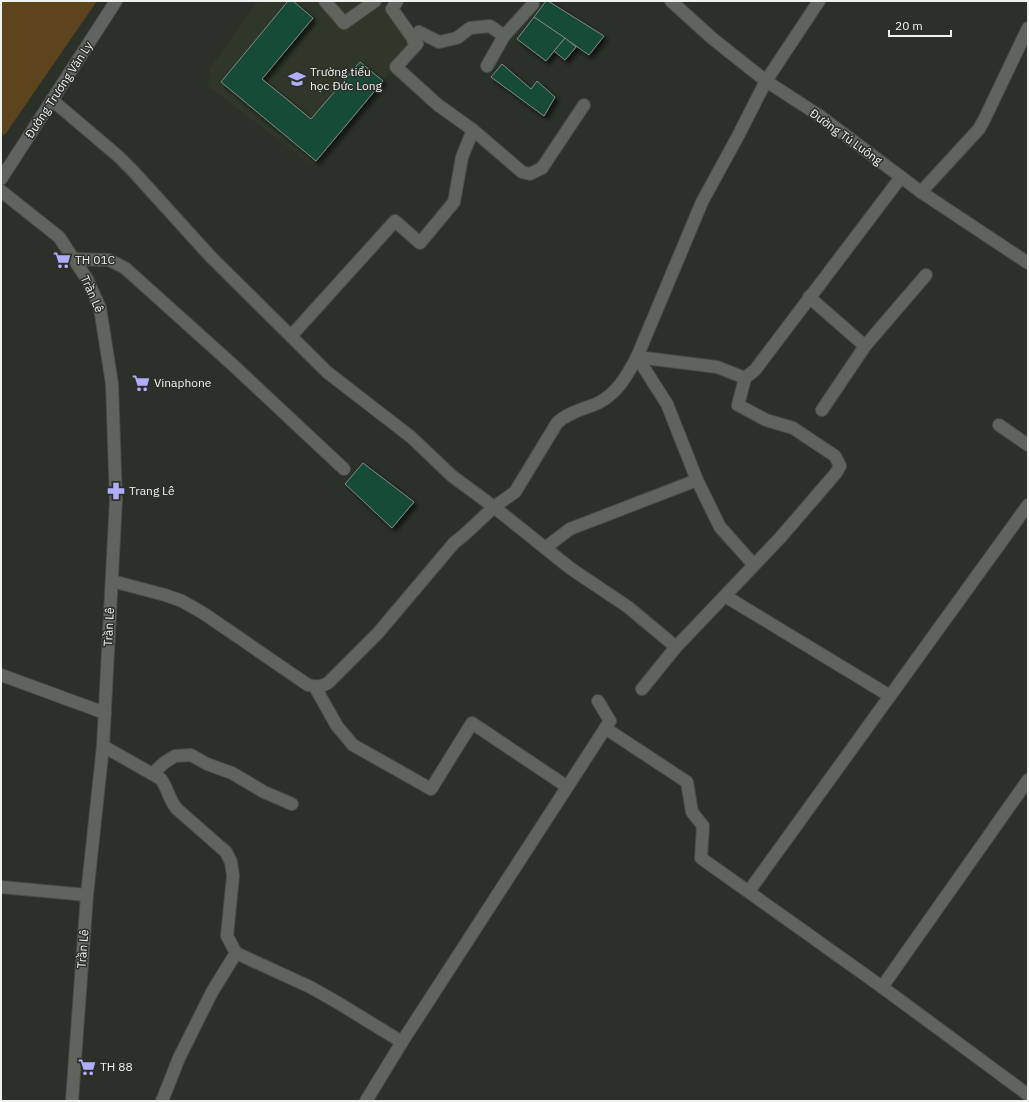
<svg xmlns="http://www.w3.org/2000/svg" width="1029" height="1102" font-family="'IBM Plex Sans',sans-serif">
<defs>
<filter id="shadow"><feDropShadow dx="3.5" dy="3.5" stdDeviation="2" flood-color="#0009"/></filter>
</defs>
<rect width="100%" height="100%" fill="#2b3029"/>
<polygon fill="#2e372a" points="258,1 387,1 384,5 408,42 391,70 322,162 312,165 209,87 211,67"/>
<polygon fill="#5d441d" points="1,1 97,1 4,136 1,130"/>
<g fill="#194b39" stroke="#7f8984" filter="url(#shadow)">
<polygon points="288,1 293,1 313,18 262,79 311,119 360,62 383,81 316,161 221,82"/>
<polygon points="546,1 548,1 604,36 589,55 534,17"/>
<polygon points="534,17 565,38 546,61 517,39"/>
<polygon points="565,38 576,47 565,60 554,51"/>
<polygon points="502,64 531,89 537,81 555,97 544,116 491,77"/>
<polygon points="363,463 414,502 392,528 345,484"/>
</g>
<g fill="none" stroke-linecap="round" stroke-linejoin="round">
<g stroke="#484c47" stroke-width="14">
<g id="minor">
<polyline points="325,1 344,23 375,1"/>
<polyline points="397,1 392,9 417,44 396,67 438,105 473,130 522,172 530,174 542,168 584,105"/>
<polyline points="671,1 713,39 766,81 820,116 921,192 1028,263"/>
<polyline points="413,40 419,32 439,42 457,38 470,28 490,26 504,36 533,4"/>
<polyline points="487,66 504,36"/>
<polyline points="52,100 118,156 133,171 210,256 327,372 411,437 452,476 494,507 570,568 628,607 676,647"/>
<polyline points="1,179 116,1"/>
<polyline points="1,191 59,237 87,279 100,308 112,384 116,500 103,746 87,895 72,1101"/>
<polyline points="921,192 979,129 984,120 1028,28"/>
<polyline points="74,259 109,260 125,268 234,366 344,469"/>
<polyline points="809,297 865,346"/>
<polyline points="291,336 395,221 420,243 454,202 462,157 473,130"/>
<polyline points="637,357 717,367 745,378 755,370 901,177"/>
<polyline points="637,357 667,404 697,480 720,527 754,565"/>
<polyline points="822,410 865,346 926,275"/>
<polyline points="999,425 1028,445"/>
<polyline points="545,548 570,529 697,480"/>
<path d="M112 581 165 595 182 601 203 613 308 685C316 687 321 687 328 683L378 633 454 543 464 535 494 507 515 492 557 423C568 412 585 409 598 403 618 393 627 375 637 357L702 202 738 136 766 81 819 1"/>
<polyline points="725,596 890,696"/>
<polyline points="1,675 105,713"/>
<polyline points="315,687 337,726 353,745 431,789 472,723 566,786"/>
<polyline points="642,689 676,647 780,538 836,473 840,466 835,456 793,428 766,420 738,405 745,378"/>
<polyline points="605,728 687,782 692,812 703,826 701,858 882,987 1027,1094"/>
<path d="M103 746 161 779C168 789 169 800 177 809L226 852 231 862 233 876 227 936 236 953 310 987 335 1001 402 1042"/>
<polyline points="152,774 164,763 175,756 191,755 207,764 232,773 264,792 292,804"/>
<polyline points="1,887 87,895"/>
<polyline points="749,891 1028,505"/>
<polyline points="882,987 1028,780"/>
<polyline points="162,1101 179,1058 212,992 236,953"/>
<polyline points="366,1101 402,1042 610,721 598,701"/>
</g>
</g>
<use href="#minor" stroke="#5f645c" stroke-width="12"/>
</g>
<defs>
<g id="school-bare" transform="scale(1.38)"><path d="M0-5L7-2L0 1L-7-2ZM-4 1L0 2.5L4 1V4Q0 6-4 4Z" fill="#b0aefa" stroke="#2b3029" stroke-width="2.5" paint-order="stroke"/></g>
<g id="supermarket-bare" transform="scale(1.38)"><path d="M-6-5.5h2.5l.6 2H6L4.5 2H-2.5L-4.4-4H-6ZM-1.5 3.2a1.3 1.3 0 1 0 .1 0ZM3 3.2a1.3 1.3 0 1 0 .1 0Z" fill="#b0aefa" stroke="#2b3029" stroke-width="2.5" paint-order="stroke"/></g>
<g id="pharmacy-bare" transform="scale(1.38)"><path d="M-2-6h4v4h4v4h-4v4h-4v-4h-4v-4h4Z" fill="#b0aefa" stroke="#2b3029" stroke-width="2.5" paint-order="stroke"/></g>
</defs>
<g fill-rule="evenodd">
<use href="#school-bare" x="297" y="79"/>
<use href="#supermarket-bare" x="62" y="260"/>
<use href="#supermarket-bare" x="141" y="383"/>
<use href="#pharmacy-bare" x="116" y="491"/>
<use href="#supermarket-bare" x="87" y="1067"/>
</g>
<g text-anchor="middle" stroke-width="3" stroke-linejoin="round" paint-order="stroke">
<g font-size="12" fill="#eff2ed" stroke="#2b3029" text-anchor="start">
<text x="310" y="76">Trường tiểu<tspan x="310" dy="14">học Đức Long</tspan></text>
<text x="75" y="264">TH 01C</text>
<text x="154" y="387">Vinaphone</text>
<text x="129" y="495">Trang Lê</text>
<text x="100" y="1071">TH 88</text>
</g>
<g font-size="12" fill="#eff2ed" stroke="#2b3029">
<text transform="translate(59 90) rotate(-57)" y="4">Đường Trương Văn Ly</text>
<text transform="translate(846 137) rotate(36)" y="4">Đường Tú Luông</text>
<text transform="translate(92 294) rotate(66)" y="4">Trần Lê</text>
<text transform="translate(109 627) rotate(-87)" y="4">Trần Lê</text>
<text transform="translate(83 949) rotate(-86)" y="4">Trần Lê</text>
</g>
</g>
<rect width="1029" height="1102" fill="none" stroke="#eff2ed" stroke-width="4"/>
<path d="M889 30v6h62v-6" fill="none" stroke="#eff2ed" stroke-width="2"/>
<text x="895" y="30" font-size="12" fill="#eff2ed" stroke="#2b3029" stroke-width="3" paint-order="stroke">20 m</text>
</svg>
